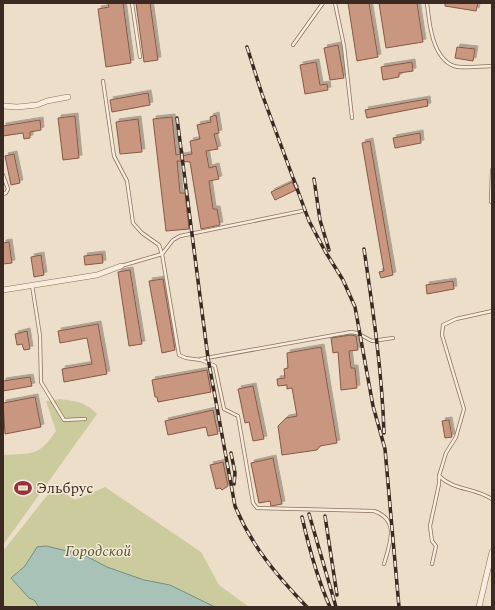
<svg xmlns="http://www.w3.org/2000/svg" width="495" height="610" font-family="Spectral,serif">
<defs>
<filter id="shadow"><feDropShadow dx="3" dy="-3" stdDeviation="0" flood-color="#0004"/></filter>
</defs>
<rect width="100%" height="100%" fill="#eddec9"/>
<g fill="#cbcb9d">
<path d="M60 399C75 401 86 402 97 414L3 545V455C33 453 38 457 56 431L46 401Z"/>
<polygon points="54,487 75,500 105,487 201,552 219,585 249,607 3,607 3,551"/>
</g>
<polygon fill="#a9c2b8" stroke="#709085" points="46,546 84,555 107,567 144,580 170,585 215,607 39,607 34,600 29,598 11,578 25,566 37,547"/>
<g fill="#c99780" stroke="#875845" filter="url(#shadow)">
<polygon points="108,3 123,3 131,63 106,67 98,9 109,7"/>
<polygon points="136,3 150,3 158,60 144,62"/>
<polygon points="348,3 369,3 378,57 357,61"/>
<polygon points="379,3 417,3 423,42 386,48"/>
<polygon points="445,3 478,3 476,11 445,6"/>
<polygon points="338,45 344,78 330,80 324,48"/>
<polygon points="457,47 475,49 473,61 455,58"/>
<polygon points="316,62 320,85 327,84 328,90 305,94 300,65"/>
<polygon points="412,62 413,71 399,73 399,77 383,80 381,67"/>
<polygon points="148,93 150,105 112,112 110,100"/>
<polygon points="427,99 428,106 367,118 365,110"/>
<polygon points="216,115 219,133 214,134 218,149 206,151 209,168 216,166 219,179 209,181 213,209 217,209 220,225 201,229 190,162 177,161 180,193 185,193 189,229 166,231 153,119 172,117 176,155 180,154 181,156 192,154 190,141 200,139 197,125 211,122 210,117"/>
<polygon points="75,116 79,158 63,160 58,118"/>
<polygon points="138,119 142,152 120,154 116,122"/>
<polygon points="40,120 41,130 30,132 30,138 24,139 23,133 3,136 3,126"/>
<polygon points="420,133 421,143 395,148 393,138"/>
<polygon points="370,141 393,275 381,278 379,272 384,271 362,143"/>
<polygon points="14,154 20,183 11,185 5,156"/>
<polygon points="292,182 296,190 275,200 271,192"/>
<polygon points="9,242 12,263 3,264 3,243"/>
<polygon points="102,254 103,263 85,265 84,256"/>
<polygon points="41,255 44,275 34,277 31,257"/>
<polygon points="130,270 142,344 129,346 118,272"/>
<polygon points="163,279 175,350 162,353 149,281"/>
<polygon points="453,281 454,289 427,294 426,285"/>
<polygon points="98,324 107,374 64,382 62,369 92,364 87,338 60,343 58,331"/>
<polygon points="27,331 30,349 24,350 22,344 17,345 15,334"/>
<polygon points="351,335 356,336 358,350 349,351 351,368 355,368 357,388 341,390 338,352 333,353 331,338"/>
<polygon points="321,347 337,443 320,446 317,450 282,455 278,426 286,418 297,416 292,388 287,389 287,385 278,386 277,379 285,378 284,369 288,368 287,353"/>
<polygon points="207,370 211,392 158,402 157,397 155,397 152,380"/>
<polygon points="30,377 32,386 3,391 3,381"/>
<polygon points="253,386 264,439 253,441 249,422 245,423 238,389"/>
<polygon points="35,397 41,427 5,434 3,403"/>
<polygon points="213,410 218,434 208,436 206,427 168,435 165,421"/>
<polygon points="449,420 452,437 445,438 442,421"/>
<polygon points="273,458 282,504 271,506 270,501 259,503 251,463"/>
<polygon points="223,462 228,486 222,490 220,488 216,489 210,465"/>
</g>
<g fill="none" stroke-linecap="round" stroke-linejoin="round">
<g stroke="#89705e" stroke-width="4">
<g id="lane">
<polyline points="132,3 140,57"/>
<polyline points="335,3 344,46 352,118"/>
<path d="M427 3C429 22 432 58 454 66 462 69 483 66 492 66"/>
<polyline points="293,45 323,3"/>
<polyline points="103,81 114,156 127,181 133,223 142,233 159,245 162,254 173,240 180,236 302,211"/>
<polyline points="3,175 8,189 6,193 3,194"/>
<polyline points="491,202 492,170"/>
<path d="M121 266 162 254 179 355 186 358 201 360 215 366 224 409 238 416 253 503 257 508 374 511C400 520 390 543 384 564"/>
<polyline points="32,285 40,336 41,382 64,420 85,419"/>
<polyline points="201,359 351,332 357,333 372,341 393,338"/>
<path d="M439 476C455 491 473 487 492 499"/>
<polyline points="432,564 436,546 432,541 430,526 439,484 439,476 446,453 456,437 464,409 442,335 443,325 456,319 492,311"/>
</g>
</g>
<g stroke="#89705e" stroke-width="6">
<g id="street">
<polyline points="3,106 17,107 37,105 47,101 68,97"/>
<polyline points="3,290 97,275 121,266"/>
<polyline points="479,607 492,552"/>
</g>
</g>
<use href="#lane" stroke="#f8eddc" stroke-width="2.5"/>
<use href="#street" stroke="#f8eddc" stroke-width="5"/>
<g stroke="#3a2a21" stroke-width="3.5">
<g id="rail">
<polyline points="247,47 262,94 309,221 325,251 343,280 355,307 373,406 385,449 399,607"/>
<path d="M177 118 208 358 235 506C251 545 277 576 307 607"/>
<polyline points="314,179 320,220 329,250"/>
<path d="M364 249C373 310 382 371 384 433"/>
<polyline points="231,453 235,473 234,484"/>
<polyline points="309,514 336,607"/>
<polyline points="325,516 337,595"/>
<path d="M302 517C309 548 317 578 330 607"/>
</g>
</g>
<use href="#rail" stroke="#f5e9d8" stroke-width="2" stroke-dasharray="6" stroke-linecap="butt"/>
</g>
<defs>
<g id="stadium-bare" transform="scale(1.38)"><path d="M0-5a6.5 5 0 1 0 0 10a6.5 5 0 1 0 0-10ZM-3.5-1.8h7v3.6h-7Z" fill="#95303c" stroke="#f5e9d8" stroke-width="2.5" paint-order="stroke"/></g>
</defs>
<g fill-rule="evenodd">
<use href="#stadium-bare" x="23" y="488"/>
</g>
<g text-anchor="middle" stroke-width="3" stroke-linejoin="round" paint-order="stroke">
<g font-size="15" fill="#3a2a21" stroke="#f5e9d8" text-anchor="start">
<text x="36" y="493">Эльбрус</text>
</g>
<g font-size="15" font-style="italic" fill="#4f5528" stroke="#f5e9d8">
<text x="98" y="556">Городской</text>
</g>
</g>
<rect width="495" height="610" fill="none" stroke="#3a2a21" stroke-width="8"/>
</svg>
